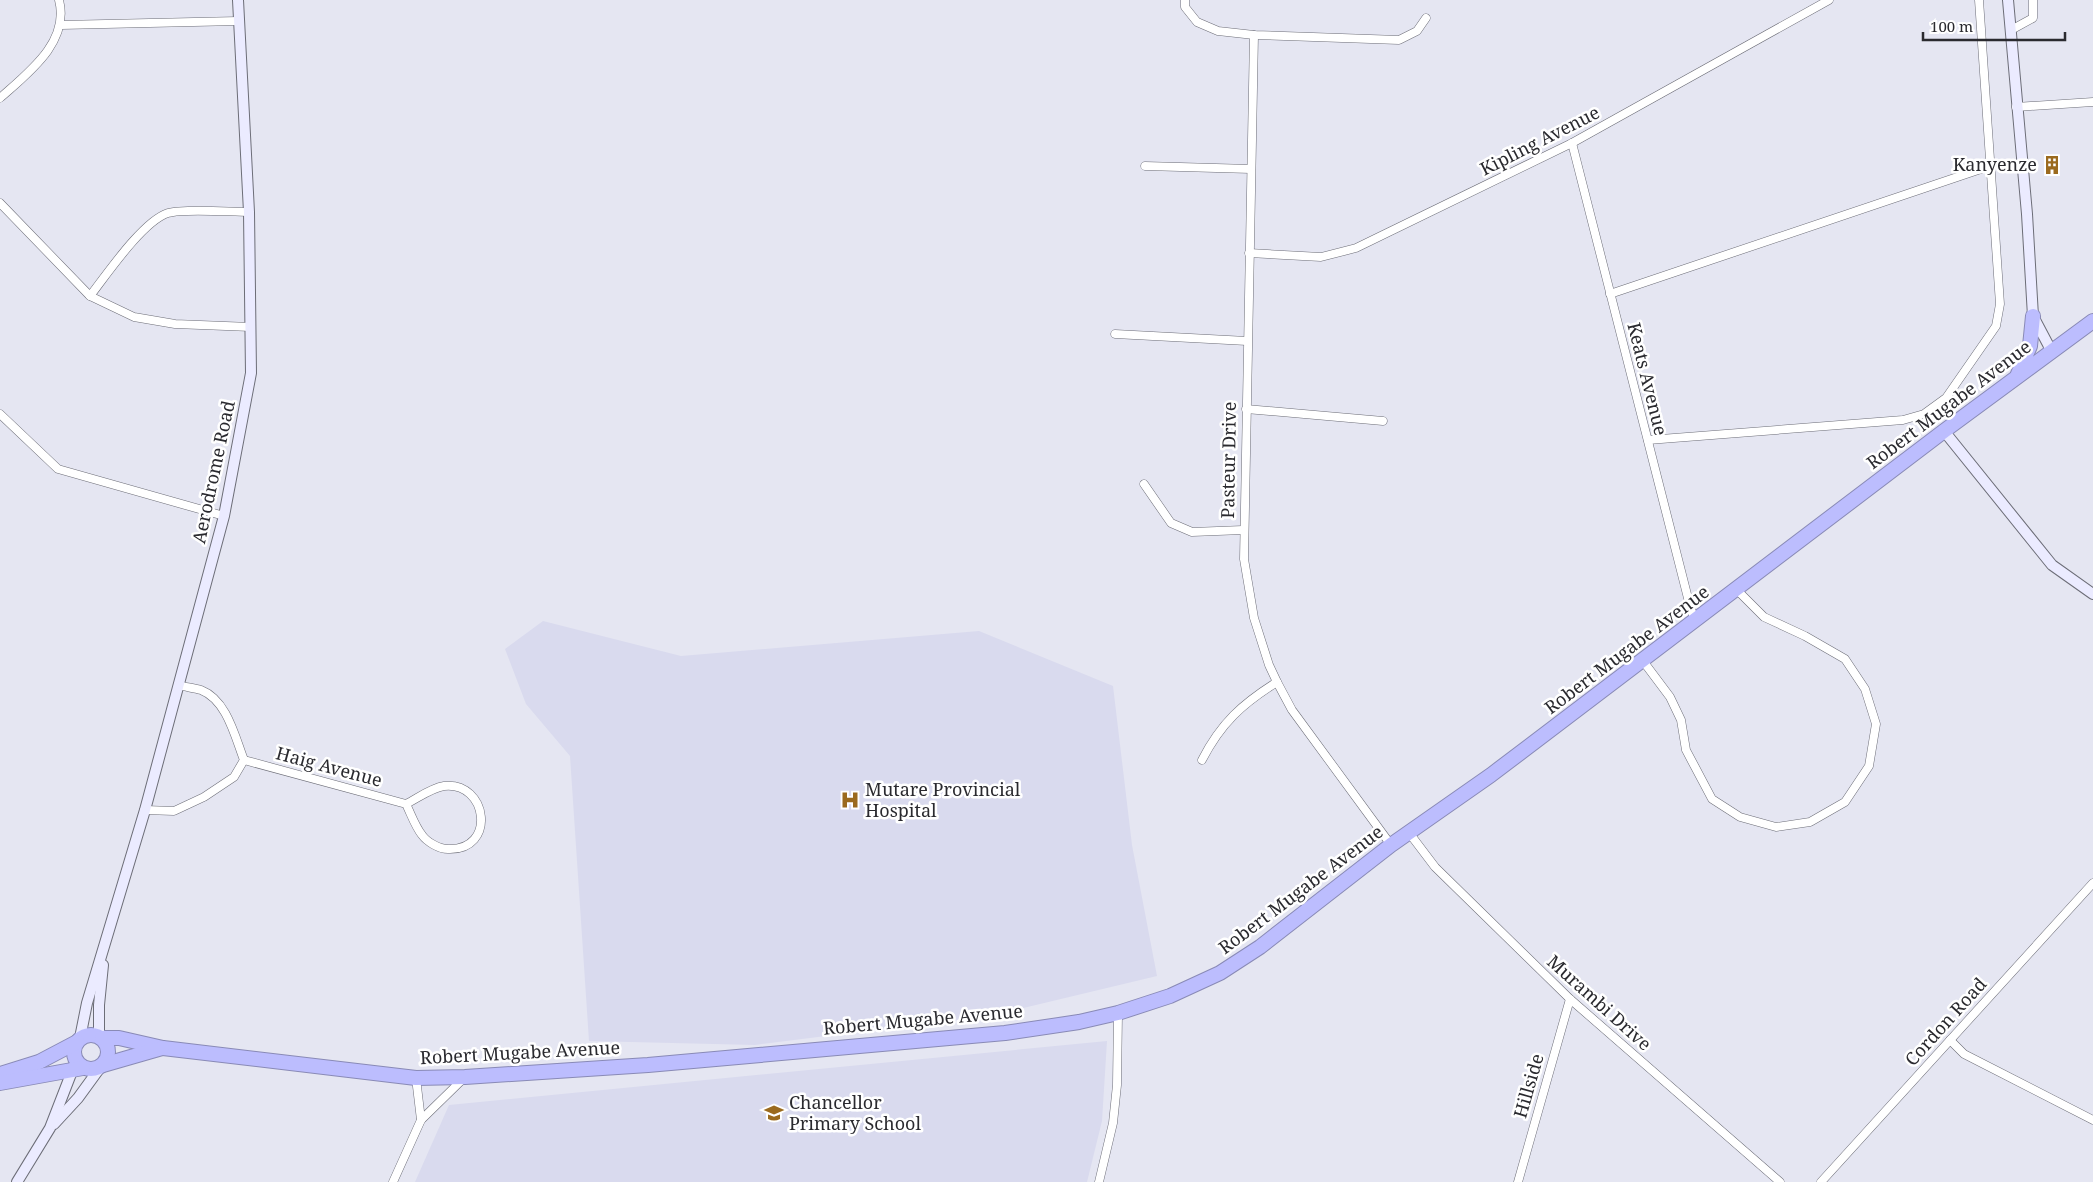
<svg xmlns="http://www.w3.org/2000/svg" width="2093" height="1182" font-family="'Noto Serif',serif">
<rect width="100%" height="100%" fill="#e5e6f2"/>
<g fill="#d9daee">
<polygon points="543,621 681,656 979,631 1113,686 1132,845 1157,976 994,1015 755,1045 589,1041 570,756 526,704 505,649"/>
<polygon points="1107,1041 1102,1121 1087,1182 415,1182 449,1105"/>
</g>
<g fill="none" stroke-linecap="round" stroke-linejoin="round">
<g stroke="#6c6d77" stroke-width="9">
<g id="street">
<polyline points="1185,0 1185,7 1197,22 1218,31 1254,35 1399,40 1417,31 1426,18"/>
<polyline points="61,25 238,21"/>
<polyline points="2011,30 2033,18 2033,0"/>
<polyline points="1254,35 1244,559 1254,618 1269,665 1277,682 1292,710 1391,845"/>
<path d="M0 98C28 73 70 42 59 0"/>
<polyline points="2016,107 2093,102"/>
<polyline points="1572,143 1691,610 1696,621"/>
<polyline points="1145,166 1251,169"/>
<polyline points="0,203 90,296 134,317 175,324 251,327"/>
<polyline points="1249,253 1321,257 1356,248 1572,143 1829,0"/>
<polyline points="1610,294 1990,166"/>
<path d="M90 296C107 274 143 221 168 213 184 208 230 212 249 212"/>
<polyline points="1115,334 1247,341"/>
<polyline points="1246,409 1383,421"/>
<polyline points="0,414 58,469 224,516"/>
<polyline points="1648,440 1903,420 1924,414 1946,398 1996,326 2000,304 1979,0"/>
<polyline points="1144,484 1171,523 1192,532 1243,530"/>
<polyline points="1643,661 1670,697 1681,720 1686,750 1712,799 1740,817 1776,827 1810,822 1845,802 1869,766 1876,724 1865,689 1845,659 1805,636 1764,617 1737,590"/>
<path d="M244 760 406 804C418 798 431 788 444 786 488 781 497 851 448 849 439 849 427 842 422 835 415 826 411 814 406 804"/>
<path d="M1202 760C1221 723 1242 704 1277 682"/>
<path d="M145 810 174 811 204 797 234 777 244 760C235 737 227 700 201 690 194 688 185 687 178 685"/>
<polyline points="1410,834 1435,867 1570,999 1780,1182"/>
<polyline points="1950,1040 1964,1054 2093,1120"/>
<polyline points="416,1078 421,1120"/>
<polyline points="393,1182 421,1120 465,1077"/>
<polyline points="1099,1182 1113,1123 1117,1085 1118,1013"/>
<polyline points="1518,1182 1570,999"/>
<polyline points="1821,1182 2093,883"/>
</g>
</g>
<g stroke="#6c6d77" stroke-width="12">
<g id="secondary">
<polyline points="2008,0 2027,214 2033,316 2052,352"/>
<polyline points="1944,431 2052,565 2093,594"/>
<polyline points="99,1037 99,1005 103,965"/>
<polyline points="80,1038 87,1003 145,810 224,516 251,373 249,212 238,0"/>
<polyline points="54,1124 78,1098 102,1065"/>
<polyline points="17,1182 50,1128 76,1061"/>
</g>
</g>
<g stroke="#898ab6" stroke-width="16">
<g id="highway">
<polyline points="2018,374 2030,346 2033,316"/>
<circle cx="91" cy="1052" r="17"/>
<polyline points="102,1038 119,1038 163,1048 416,1078 465,1077 648,1065 1005,1033 1079,1022 1118,1013 1170,996 1220,973 1260,947 1391,845 1491,775 1944,431 2093,321"/>
<polyline points="103,1065 162,1048"/>
<polyline points="0,1074 39,1062 77,1042"/>
<polyline points="0,1083 83,1068"/>
</g>
</g>
<use href="#street" stroke="#fff" stroke-width="8"/>
<use href="#secondary" stroke="#ebebff" stroke-width="10"/>
<use href="#highway" stroke="#bcbdfe" stroke-width="14"/>
</g>
<defs>
<g id="building-bare" transform="scale(1.5)"><path d="M-4-6H4V6H1V3H-1V6H-4ZM-2.5-4.3h1.7v1.8h-1.7ZM.8-4.3h1.7v1.8H.8ZM-2.5-1h1.7V.8h-1.7ZM.8-1h1.7V.8H.8Z" fill="#9b6a1e" stroke="#fff" stroke-width="2.5" paint-order="stroke"/></g>
<g id="hospital-bare" transform="scale(1.5)"><path d="M-5-5h3v3.5h4V-5h3V5h-3V1.5h-4V5h-3Z" fill="#9b6a1e" stroke="#fff" stroke-width="2.5" paint-order="stroke"/></g>
<g id="school-bare" transform="scale(1.5)"><path d="M0-5L7-2L0 1L-7-2ZM-4 1L0 2.5L4 1V4Q0 6-4 4Z" fill="#9b6a1e" stroke="#fff" stroke-width="2.5" paint-order="stroke"/></g>
</defs>
<g fill-rule="evenodd">
<use href="#building-bare" x="2052" y="165"/>
<use href="#hospital-bare" x="850" y="800"/>
<use href="#school-bare" x="774" y="1113"/>
</g>
<g text-anchor="middle" stroke-width="5" stroke-linejoin="round" paint-order="stroke">
<g font-size="18" fill="#2a2a2f" stroke="#fff">
<text transform="translate(1540 141) rotate(-27)" y="6">Kipling Avenue</text>
<text transform="translate(1647 379) rotate(76)" y="6">Keats Avenue</text>
<text transform="translate(1949 405) rotate(-37)" y="6">Robert Mugabe Avenue</text>
<text transform="translate(1229 460) rotate(-89)" y="6">Pasteur Drive</text>
<text transform="translate(214 472) rotate(-78)" y="6">Aerodrome Road</text>
<text transform="translate(1627 650) rotate(-37)" y="6">Robert Mugabe Avenue</text>
<text transform="translate(329 767) rotate(15)" y="6">Haig Avenue</text>
<text transform="translate(1301 890) rotate(-37)" y="6">Robert Mugabe Avenue</text>
<text transform="translate(1599 1003) rotate(42)" y="6">Murambi Drive</text>
<text transform="translate(923 1020) rotate(-5)" y="6">Robert Mugabe Avenue</text>
<text transform="translate(1946 1022) rotate(-48)" y="6">Cordon Road</text>
<text transform="translate(520 1053) rotate(-3)" y="6">Robert Mugabe Avenue</text>
<text transform="translate(1529 1086) rotate(-74)" y="6">Hillside</text>
</g>
<g font-size="18" fill="#2a2a2f" stroke="#fff" text-anchor="start">
<text x="2037" y="171" text-anchor="end">Kanyenze</text>
<text x="865" y="796">Mutare Provincial<tspan x="865" dy="21">Hospital</tspan></text>
<text x="789" y="1109">Chancellor<tspan x="789" dy="21">Primary School</tspan></text>
</g>
</g>
<path d="M1923 32v8h142v-8" fill="none" stroke="#2a2a2f" stroke-width="2.5"/>
<text x="1930" y="32" font-size="15" fill="#2a2a2f" stroke="#ffffff" stroke-width="4" paint-order="stroke">100 m</text>
</svg>
